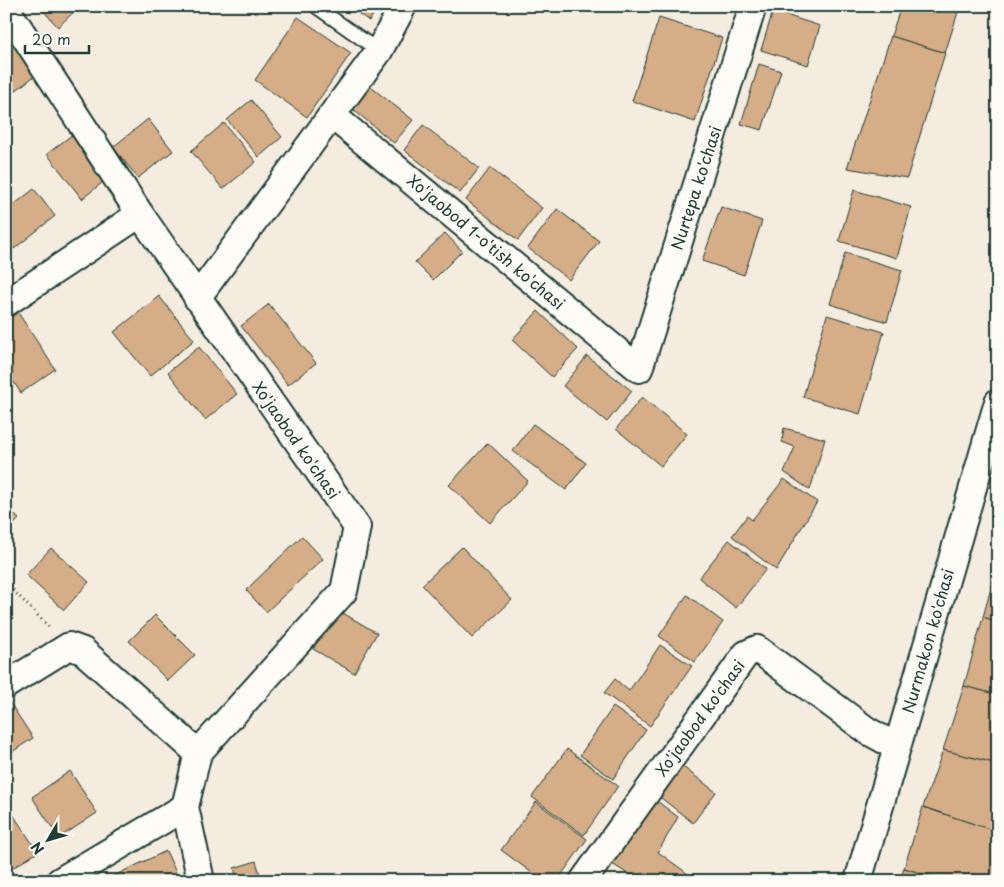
<svg xmlns="http://www.w3.org/2000/svg" width="1004" height="887" font-family="'Playpen Sans',sans-serif">
<rect width="100%" height="100%" fill="#f5ece0"/>
<filter id="ink" filterUnits="userSpaceOnUse"><feTurbulence type="fractalNoise" baseFrequency=".02" numOctaves="2"/><feDisplacementMap in="SourceGraphic" scale="10" xChannelSelector="R" yChannelSelector="G"/><feConvolveMatrix kernelMatrix="1 2 1 2 8 2 1 2 1" color-interpolation-filters="sRGB"/></filter>
<g filter="url(#ink)">
<g fill="#d5ad86" stroke="#1f3d34">
<polygon points="39,6 80,6 58,27"/>
<polygon points="348,6 379,6 369,21"/>
<polygon points="901,6 960,6 945,53 891,36"/>
<polygon points="773,11 820,26 808,65 761,50"/>
<polygon points="298,17 351,53 307,117 255,80"/>
<polygon points="659,18 722,38 695,122 632,101"/>
<polygon points="891,36 945,53 907,178 847,168"/>
<polygon points="13,42 37,74 6,98 6,47"/>
<polygon points="759,64 781,71 762,130 741,124"/>
<polygon points="367,84 413,120 394,143 349,106"/>
<polygon points="251,100 282,137 259,157 227,120"/>
<polygon points="148,119 173,151 138,178 113,147"/>
<polygon points="224,123 256,162 223,189 191,151"/>
<polygon points="423,125 479,168 460,193 404,150"/>
<polygon points="73,134 108,178 82,199 47,154"/>
<polygon points="490,168 542,208 518,240 466,200"/>
<polygon points="34,189 55,216 14,249 6,240 6,211"/>
<polygon points="854,190 911,207 897,258 839,241"/>
<polygon points="721,207 762,221 744,275 702,261"/>
<polygon points="557,209 599,241 569,280 528,248"/>
<polygon points="445,233 462,251 433,280 415,262"/>
<polygon points="845,253 902,270 887,322 830,304"/>
<polygon points="159,296 194,340 150,376 114,332"/>
<polygon points="269,304 316,363 288,385 241,326"/>
<polygon points="13,305 55,369 21,393 6,371 6,309"/>
<polygon points="538,311 578,349 552,377 512,340"/>
<polygon points="827,315 884,332 860,414 803,397"/>
<polygon points="199,347 237,394 205,420 168,372"/>
<polygon points="587,356 632,391 607,422 563,386"/>
<polygon points="642,397 687,434 661,466 616,429"/>
<polygon points="533,424 586,463 566,490 513,451"/>
<polygon points="784,428 825,439 810,490 784,472 795,447 782,442"/>
<polygon points="488,443 528,481 490,523 449,485"/>
<polygon points="784,479 817,502 776,570 732,536 747,516 752,520"/>
<polygon points="6,507 19,519 6,532"/>
<polygon points="302,536 323,559 266,612 246,590"/>
<polygon points="729,540 766,569 736,608 699,578"/>
<polygon points="462,547 512,600 472,638 422,585"/>
<polygon points="51,548 89,582 64,610 26,575"/>
<polygon points="998,563 998,622 983,617"/>
<polygon points="687,595 723,622 695,662 659,636"/>
<polygon points="336,609 377,633 354,673 313,649"/>
<polygon points="155,615 195,655 168,681 129,641"/>
<polygon points="983,617 998,622 998,695 964,686"/>
<polygon points="660,645 692,666 650,726 604,693 615,679 629,691"/>
<polygon points="964,686 998,695 998,764 943,750"/>
<polygon points="6,697 33,738 6,756"/>
<polygon points="613,707 646,730 613,779 580,755"/>
<polygon points="567,749 618,786 584,835 532,797"/>
<polygon points="943,750 998,764 998,832 923,807"/>
<polygon points="679,764 716,792 693,823 656,794"/>
<polygon points="70,771 97,813 59,838 32,797"/>
<polygon points="653,798 678,817 658,852 695,879 694,881 639,881 609,862"/>
<polygon points="536,802 587,839 557,881 543,881 501,850"/>
<polygon points="923,807 998,832 998,881 945,881 904,868"/>
<polygon points="10,810 38,852 6,872 6,813"/>
<polygon points="166,851 180,881 103,881"/>
<polygon points="256,861 262,881 238,881 234,868"/>
<polygon points="904,868 945,881 900,881"/>
</g>
<g fill="none" stroke-linecap="round" stroke-linejoin="round">
<g stroke="#1f3d34" stroke-width="16">
<polyline id="service" points="315,6 379,51"/>
</g>
<g stroke="#1f3d34" stroke-width="30">
<g id="minor">
<polyline points="6,8 140,214 357,527 344,591 198,753 185,807 201,881"/>
<polyline points="333,116 639,369 753,6"/>
<polyline points="197,298 379,51 403,6"/>
<polyline points="6,303 140,214"/>
<polyline points="6,685 69,646 83,651 198,753"/>
<polyline points="60,881 185,807"/>
<polyline points="583,881 746,654 757,649 868,731 897,747"/>
<polyline points="858,881 998,402"/>
</g>
</g>
<polyline stroke="#1f3d34" stroke-width="3" stroke-dasharray="1 4" stroke-linecap="butt" points="6,583 51,629"/>
<use href="#service" stroke="#fdfcf7" stroke-width="12"/>
<use href="#minor" stroke="#fdfcf7" stroke-width="26"/>
</g>
</g>
<g text-anchor="middle" stroke-width="4" stroke-linejoin="round" paint-order="stroke">
<g font-size="16" fill="#1f3d34" stroke="#fdfcf7">
<text transform="translate(696 188) rotate(-72)" y="6">Nurtepa ko'chasi</text>
<text transform="translate(486 242) rotate(40)" y="6">Xo'jaobod 1-o'tish ko'chasi</text>
<text transform="translate(296 440) rotate(55)" y="6">Xo'jaobod ko'chasi</text>
<text transform="translate(928 641) rotate(-74)" y="6">Nurmakon ko'chasi</text>
<text transform="translate(700 718) rotate(-54)" y="6">Xo'jaobod ko'chasi</text>
</g>
</g>
<rect width="1004" height="887" fill="none" stroke="#fdfcf7" stroke-width="25"/>
<rect x="12" y="12" width="979" height="862" fill="none" stroke="#1f3d34" stroke-width="2" filter="url(#ink)"/>
<g transform="translate(48 840) rotate(232)" stroke="#fdfcf7" stroke-width="4" paint-order="stroke">
<path d="M0-4L9 19L0 12L-9 19Z" fill="#1f3d34"/>
<text y="-8" font-size="14" font-weight="bold" text-anchor="middle" fill="#1f3d34">N</text>
</g>
<path d="M25 45v8h64v-8" fill="none" stroke="#1f3d34" stroke-width="2.5"/>
<text x="32" y="45" font-size="15" fill="#1f3d34" stroke="#fdfcf7" stroke-width="4" paint-order="stroke">20 m</text>
</svg>
